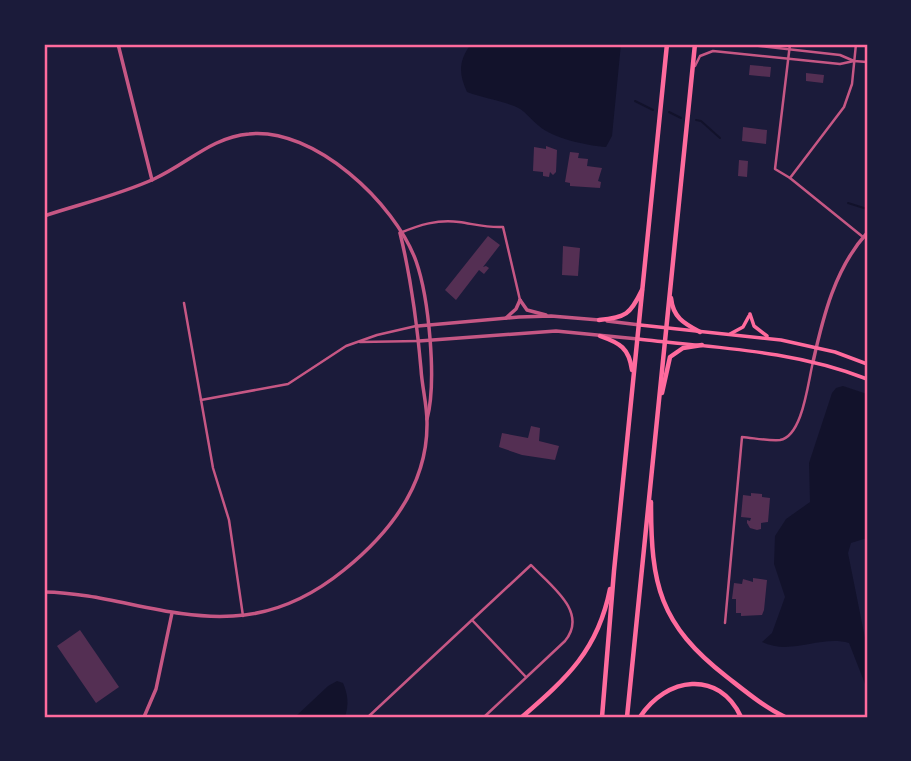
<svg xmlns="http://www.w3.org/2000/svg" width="911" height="761" font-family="'DejaVu Sans',sans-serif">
<rect width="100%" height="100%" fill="#1b1b3a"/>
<g fill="#12122b">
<path d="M471 44H621L612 136 606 147C588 146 552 138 539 126 530 119 525 110 514 106 498 100 483 98 467 92 458 73 459 60 471 44Z"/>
<path d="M843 386 867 394V538L851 543 848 553 867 648V689L849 643C820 635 791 656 762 642L772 633 785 597 774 564 775 536 786 519 810 502 809 463 832 393 836 388Z"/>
<path d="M337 681 343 683C348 695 349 704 345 717H295L328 686Z"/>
</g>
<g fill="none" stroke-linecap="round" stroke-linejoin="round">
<g stroke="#12122b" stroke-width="2">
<polyline points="635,101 653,110"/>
<polyline points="669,112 681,118"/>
<polyline points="696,120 701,121 720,138"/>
<polyline points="848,203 867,209"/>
</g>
</g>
<g fill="#542f53">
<polygon points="750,65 771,67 770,77 749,75"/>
<polygon points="806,73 824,75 823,83 806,81"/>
<polygon points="743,127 767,130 766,144 742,141"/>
<polygon points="546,146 557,150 556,172 553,175 550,172 549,177 543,176 543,172 533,171 534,147 546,149"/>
<polygon points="570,152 579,153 578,158 588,159 587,166 602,168 598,181 601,182 600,188 570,186 570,183 565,182"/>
<polygon points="739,160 748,161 747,177 738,176"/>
<polygon points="488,236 500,245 483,267 486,266 489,268 484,274 479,270 456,300 445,290"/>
<polygon points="563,246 580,248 578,276 562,275"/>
<polygon points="531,426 540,428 539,441 559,446 555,460 522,455 499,447 502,433 528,438"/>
<polygon points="751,493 762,494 762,497 770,498 768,522 761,523 761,529 757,530 750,528 747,523 747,520 750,521 751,518 741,517 743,495 751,496"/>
<polygon points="753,578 767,580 764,610 762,615 741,616 741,613 736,613 736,599 732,599 734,583 742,584 743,579 753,582"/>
<polygon points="80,630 119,687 96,703 57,646"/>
</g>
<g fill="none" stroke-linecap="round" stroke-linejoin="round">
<g stroke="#c65784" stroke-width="2.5">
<polyline points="743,44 840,55 854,61 867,62"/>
<polyline points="856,44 852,84 844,107 790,178 863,237"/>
<polyline points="44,45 49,44"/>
<polyline points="695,66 700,56 713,51 840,64 854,61"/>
<polyline points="790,178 775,169 790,44"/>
<path d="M400 233C419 225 438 219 459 222 474 224 487 228 503 227L520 300"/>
<polyline points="184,303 213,468 229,520 243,616"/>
<polyline points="360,342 419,341"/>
<polyline points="201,400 288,384 346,346 377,335 416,326"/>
<polyline points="472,620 525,676"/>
<path d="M725 623 742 437C754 438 768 441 780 440 803 436 808 381 813 362"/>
<path d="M368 717 531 565C550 585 589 612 565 641L484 717"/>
</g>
<g stroke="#c65784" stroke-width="3.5">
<polyline points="118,44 152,180"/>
<path d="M44 216C80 204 119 195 154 179 187 164 212 137 249 134 314 127 395 203 416 261 429 298 437 382 427 419"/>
<polyline points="520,300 527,310 546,315"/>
<polyline points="506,318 516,309 520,300"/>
<polyline points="607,321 640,325"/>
<polyline points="418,326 519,317 551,316 599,320"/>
<polyline points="419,341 556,331 638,339"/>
<path d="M813 362C823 317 835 268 867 233"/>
<path d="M44 592C109 593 168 620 233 616 275 614 312 596 344 570 390 533 428 484 427 422 427 405 422 387 421 369 417 323 411 278 400 233"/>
<polyline points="144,717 156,689 172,613"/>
</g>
<g stroke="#ff6b9d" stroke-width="3.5">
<polyline points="750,314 754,326 767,336"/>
<polyline points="640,325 781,340 835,352 867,364"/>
<polyline points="730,334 743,327 749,316"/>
<path d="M638 339C716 348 793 350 867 379"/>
</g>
<g stroke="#ff6b9d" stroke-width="4.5">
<path d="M671 298C673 317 683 323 700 332"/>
<path d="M599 320C626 317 630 315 642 290"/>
<path d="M600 336C620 343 629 348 632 370"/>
<polyline points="662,393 670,357 683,348 702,345"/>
<path d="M651 502C651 585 659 624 727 677 745 691 764 707 785 717"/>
<path d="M522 717C567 678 598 650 610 589"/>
<polyline points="602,717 614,571 667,44"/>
<polyline points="627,717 695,44"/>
<path d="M640 717C666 677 719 669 741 717"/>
</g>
</g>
<rect width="911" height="761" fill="none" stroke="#1b1b3a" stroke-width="91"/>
<rect x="46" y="46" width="820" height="670" fill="none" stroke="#ff6b9d" stroke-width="2.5"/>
</svg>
